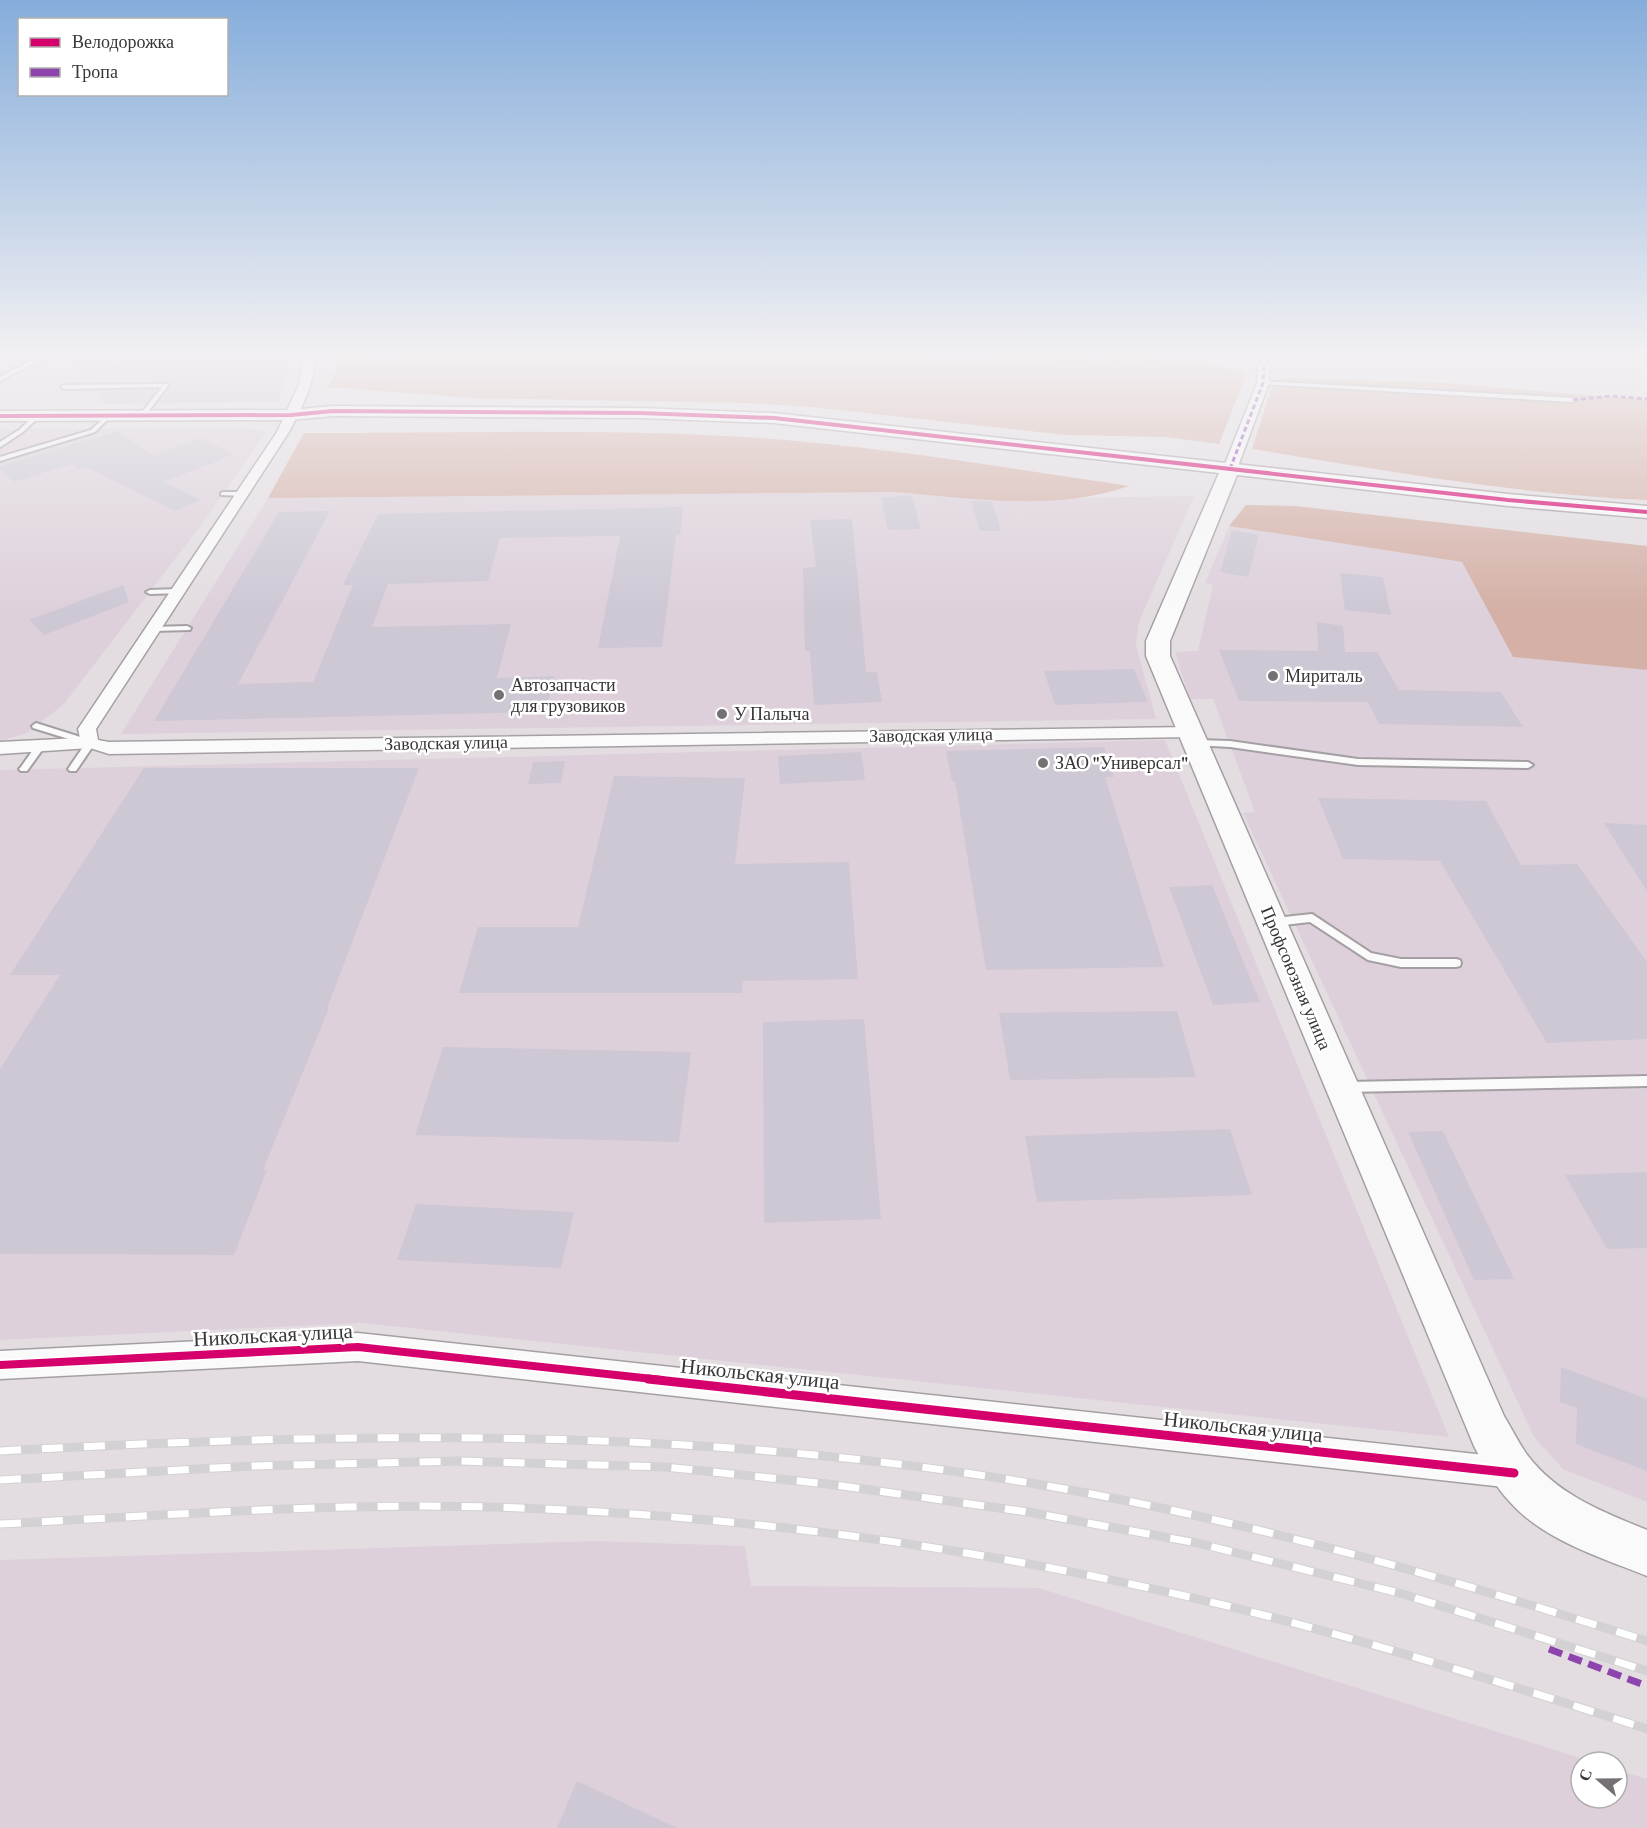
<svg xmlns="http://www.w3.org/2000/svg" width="1647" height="1828" font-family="'Crimson Pro',serif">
<rect width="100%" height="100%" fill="#e3dde2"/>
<g fill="#ddd0db">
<polygon points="0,355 289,355 290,357 295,357 278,402 182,403 165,404 158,407 130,405 132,403 0,405"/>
<polygon points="238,428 264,430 265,434 201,525 64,704 27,733 0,741 0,429"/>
<polygon points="894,492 991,499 1194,496 1139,622 1136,645 1156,719 121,734 268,498"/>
<polygon points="1229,526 1462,562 1513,657 1647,670 1647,1502 1563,1469 1534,1437 1243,813 1255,812 1213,699 1190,699 1175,652 1198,651 1213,585 1205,583"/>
<polygon points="1165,740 1449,1437 362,1323 0,1340 0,770"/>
<polygon points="594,1541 745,1546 751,1586 1039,1588 1593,1762 1581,1762 1581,1798 1617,1798 1617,1770 1647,1779 1647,1828 0,1828 0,1560"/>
</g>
<g fill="#d4b0a6">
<path d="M332 355H1149L1240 371 1245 378 1219 444 1166 437 1065 435 812 407 745 403 471 398 328 387C335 374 342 367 332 355Z"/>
<path d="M1284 378 1445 383 1647 400V500C1514 494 1383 470 1252 449L1272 387Z"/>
<path d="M304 433C444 433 585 429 725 436 860 443 995 466 1129 486 1055 512 970 498 894 492L268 498Z"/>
<polygon points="1246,505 1295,506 1647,546 1647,670 1513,657 1462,562 1229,526"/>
</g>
<g fill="#cdc8d4">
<polygon points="66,355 87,355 119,364 130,355 272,355 271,358 295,357 278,402 157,403 170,387 170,382 87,383"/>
<polygon points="157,389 146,404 104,404 94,391"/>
<polygon points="118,431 154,456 200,438 235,454 164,482 201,500 175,511 87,467 79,469 72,464 14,482 0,470 0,466"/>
<polygon points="912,496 921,529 888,530 881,497"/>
<polygon points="971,501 992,501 1001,531 980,531"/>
<polygon points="683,507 680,535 676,535 662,647 598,648 620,536 500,538 488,581 388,584 372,627 511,624 497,678 554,676 546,712 154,721 279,512 330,511 238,684 313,682 353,585 343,585 378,514"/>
<polygon points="852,519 866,672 877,672 882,702 814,705 810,651 805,651 803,568 816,567 810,520"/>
<polygon points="1232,530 1259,535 1248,577 1220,572"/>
<polygon points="1340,573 1383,577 1391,615 1345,610"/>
<polygon points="123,585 129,602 44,635 29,620"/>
<polygon points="1317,622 1343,626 1345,652 1377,652 1399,690 1501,692 1523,727 1379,724 1368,702 1239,701 1219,650 1318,651"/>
<polygon points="1134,669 1148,702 1055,705 1044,671"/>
<polygon points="1104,747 1114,777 1105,777 1164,967 986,970 955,781 952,781 946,751"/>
<polygon points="861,752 865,780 780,784 778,756"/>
<polygon points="565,761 561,783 528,784 533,762"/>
<polygon points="144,768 419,768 327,1008 329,1008 263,1170 267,1170 234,1255 0,1254 0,1069 60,975 10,975"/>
<polygon points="614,776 745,778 735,864 849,862 858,979 743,981 742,993 459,993 478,927 578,927"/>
<polygon points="1318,798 1486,801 1521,865 1577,864 1647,962 1647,1039 1547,1043 1440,861 1343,859"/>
<polygon points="1604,823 1647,825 1647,891"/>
<polygon points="1212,885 1260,1002 1213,1005 1169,887"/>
<polygon points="1177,1011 1196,1077 1010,1080 999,1013"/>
<polygon points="864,1019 881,1219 764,1223 763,1022"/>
<polygon points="443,1047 691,1052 679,1142 415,1135"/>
<polygon points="1230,1129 1252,1195 1037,1202 1025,1136"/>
<polygon points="1443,1131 1514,1279 1474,1280 1408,1132"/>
<polygon points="1647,1172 1647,1248 1607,1249 1565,1175"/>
<polygon points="416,1204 574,1212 561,1268 397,1260"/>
<polygon points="1561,1367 1647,1399 1647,1471 1576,1444 1577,1408 1560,1402"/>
<polygon points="577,1781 677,1828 557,1828"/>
</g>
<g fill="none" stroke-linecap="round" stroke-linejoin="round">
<g stroke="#a49fa3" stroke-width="4">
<g id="lane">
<polygon points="42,355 49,355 0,381 0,377"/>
<polygon points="1263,381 1573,398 1576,400 1573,402 1261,384 1261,382"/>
<polygon points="168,384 168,386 144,417 142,418 139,416 162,387 64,389 61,387 64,385"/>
<polygon points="108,414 111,416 95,432 0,461 0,457 91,430"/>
<polygon points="35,415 40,416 23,432 0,447 0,442 19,430"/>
<polygon points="223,492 242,492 245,494 242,496 221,495 221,493"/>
<polygon points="178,589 182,591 181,593 150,594 146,592 150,590"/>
<polygon points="187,626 191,628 190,630 153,631 149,629 153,627"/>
<polygon points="36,723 93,741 95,743 76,771 70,771 68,769 85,744 33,728 32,726"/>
<polygon points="1196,740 1230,741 1358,759 1528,762 1533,765 1528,768 1358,765 1230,747 1193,745 1191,743"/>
<polygon points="40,743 45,746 27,771 21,771 19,769 21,767 37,744"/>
<polygon points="1312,914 1371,953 1401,959 1456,959 1460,960 1461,963 1460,966 1456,967 1401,967 1368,960 1310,922 1275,926 1270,922 1275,918"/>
<polygon points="1647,1076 1647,1086 1347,1092 1343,1090 1341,1087 1343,1084 1347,1082"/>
</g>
</g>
<g stroke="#a49fa3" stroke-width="3">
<g id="street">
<path d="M303 355H315C315 383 302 407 289 432L96 729 98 740 109 742 1191 727 1197 728 1200 732 1197 736 1191 737 109 754 90 748 0 754V742L80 738 78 729 277 432 299 384Z"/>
<polygon points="1252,355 1264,355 1270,367 1269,383 1237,469 1230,473 1223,469 1257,383 1258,367"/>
<polygon points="358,1333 1513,1458 1524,1462 1528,1473 1524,1484 1513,1488 358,1361 0,1379 0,1351"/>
</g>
</g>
<g stroke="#a49fa3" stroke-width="3">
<path id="secondary" d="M333 406 640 408 774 413 1508 494 1647 506V518L1508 506 1237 475 1170 641V656L1504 1416C1512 1429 1519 1444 1528 1456 1558 1495 1603 1512 1647 1530V1576C1600 1557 1543 1540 1509 1501 1494 1485 1484 1465 1474 1446L1146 656V641L1219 473 774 423 640 418 333 416 291 420 0 421V411L291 410Z"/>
</g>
<g stroke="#c1bec0" stroke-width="2" stroke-dasharray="3 1.5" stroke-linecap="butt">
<polyline points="906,355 1080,367 1245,368"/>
<polyline points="1096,355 1103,367"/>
<polyline points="325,365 413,355"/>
</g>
<use href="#lane" fill="#fbfafb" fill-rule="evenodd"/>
<use href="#street" fill="#fbfafb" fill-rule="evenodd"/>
<use href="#secondary" fill="#fbfafb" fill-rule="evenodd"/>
<g stroke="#d3d1d3" stroke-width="9">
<g id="rail">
<path d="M0 1451C344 1432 688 1426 1030 1483 1240 1518 1444 1577 1647 1641"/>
<polyline points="0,1480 252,1466 459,1461 665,1467 828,1484 1028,1512 1197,1543 1403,1594 1647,1671"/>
<path d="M0 1524C173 1515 347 1501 521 1508 761 1517 1002 1551 1236 1608 1375 1643 1511 1685 1647 1729"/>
</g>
</g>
<use href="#rail" stroke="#fff" stroke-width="7" stroke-dasharray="21" stroke-linecap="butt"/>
<g stroke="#8e44ad" stroke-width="3" stroke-dasharray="5 3" stroke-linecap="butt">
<polyline points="1573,400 1610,396 1647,399"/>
<polyline points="1230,469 1263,383 1264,367 1258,355"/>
</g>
<polyline stroke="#8e44ad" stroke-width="7" stroke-dasharray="14 7" stroke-linecap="butt" points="1549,1649 1647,1686"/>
<g stroke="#fff" stroke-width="6">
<polyline id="cycleway-far2" points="0,416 291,415 333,411 640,413 774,418 1508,500 1647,512"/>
</g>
<g stroke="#fff" stroke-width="11">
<polyline id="cycleway-far1" points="0,1365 358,1347 662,1380"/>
</g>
<g stroke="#fff" stroke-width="13">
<polyline id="cycleway" points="648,1379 1514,1473"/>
</g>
<use href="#cycleway-far2" stroke="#d6006c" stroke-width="4"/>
<use href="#cycleway-far1" stroke="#d6006c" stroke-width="8"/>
<use href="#cycleway" stroke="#d6006c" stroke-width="9"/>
</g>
<linearGradient id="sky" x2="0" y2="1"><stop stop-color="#85addb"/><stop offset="0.58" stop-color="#f2f0f2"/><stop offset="1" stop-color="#f2f0f2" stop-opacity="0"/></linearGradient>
<rect width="1647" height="611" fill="url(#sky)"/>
<g fill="#747074" stroke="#fff" stroke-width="2">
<circle cx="1273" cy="676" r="6"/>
<circle cx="499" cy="695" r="6"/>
<circle cx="722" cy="714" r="6"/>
<circle cx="1043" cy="763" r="6"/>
</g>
<g text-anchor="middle" stroke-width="5" stroke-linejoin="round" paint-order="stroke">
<g font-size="18" fill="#393538" stroke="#fff" text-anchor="start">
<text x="1285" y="682">Мириталь</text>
<text x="511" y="691">Автозапчасти<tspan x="511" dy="21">для грузовиков</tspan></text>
<text x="734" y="720">У Палыча</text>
<text x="1055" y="769">ЗАО "Универсал"</text>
</g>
<g font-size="18" fill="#393538" stroke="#fff">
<text transform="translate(931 735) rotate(-1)" y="6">Заводская улица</text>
<text transform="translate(446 743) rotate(-1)" y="6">Заводская улица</text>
<text transform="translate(1296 978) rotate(67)" y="6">Профсоюзная улица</text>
</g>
<g font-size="21" fill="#393538" stroke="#fff">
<text transform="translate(273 1335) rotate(-3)" y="7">Никольская улица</text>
<text transform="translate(760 1374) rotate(6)" y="7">Никольская улица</text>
<text transform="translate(1243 1427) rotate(6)" y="7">Никольская улица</text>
</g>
</g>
<rect x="18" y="18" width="210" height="78" fill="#ffffff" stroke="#b0aeaf" stroke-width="1.5"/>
<rect x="30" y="38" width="30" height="9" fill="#d6006c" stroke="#b0aeaf" stroke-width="1.5"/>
<text x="72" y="48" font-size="18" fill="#393538">Велодорожка</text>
<rect x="30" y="68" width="30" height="9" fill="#8e44ad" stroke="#b0aeaf" stroke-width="1.5"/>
<text x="72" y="78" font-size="18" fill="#393538">Тропа</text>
<g transform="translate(1599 1780) rotate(290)"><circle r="28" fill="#ffffff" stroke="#b0aeaf" stroke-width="1.5"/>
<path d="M0-4.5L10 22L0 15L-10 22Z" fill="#747074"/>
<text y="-9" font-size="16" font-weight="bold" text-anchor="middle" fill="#393538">С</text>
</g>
</svg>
